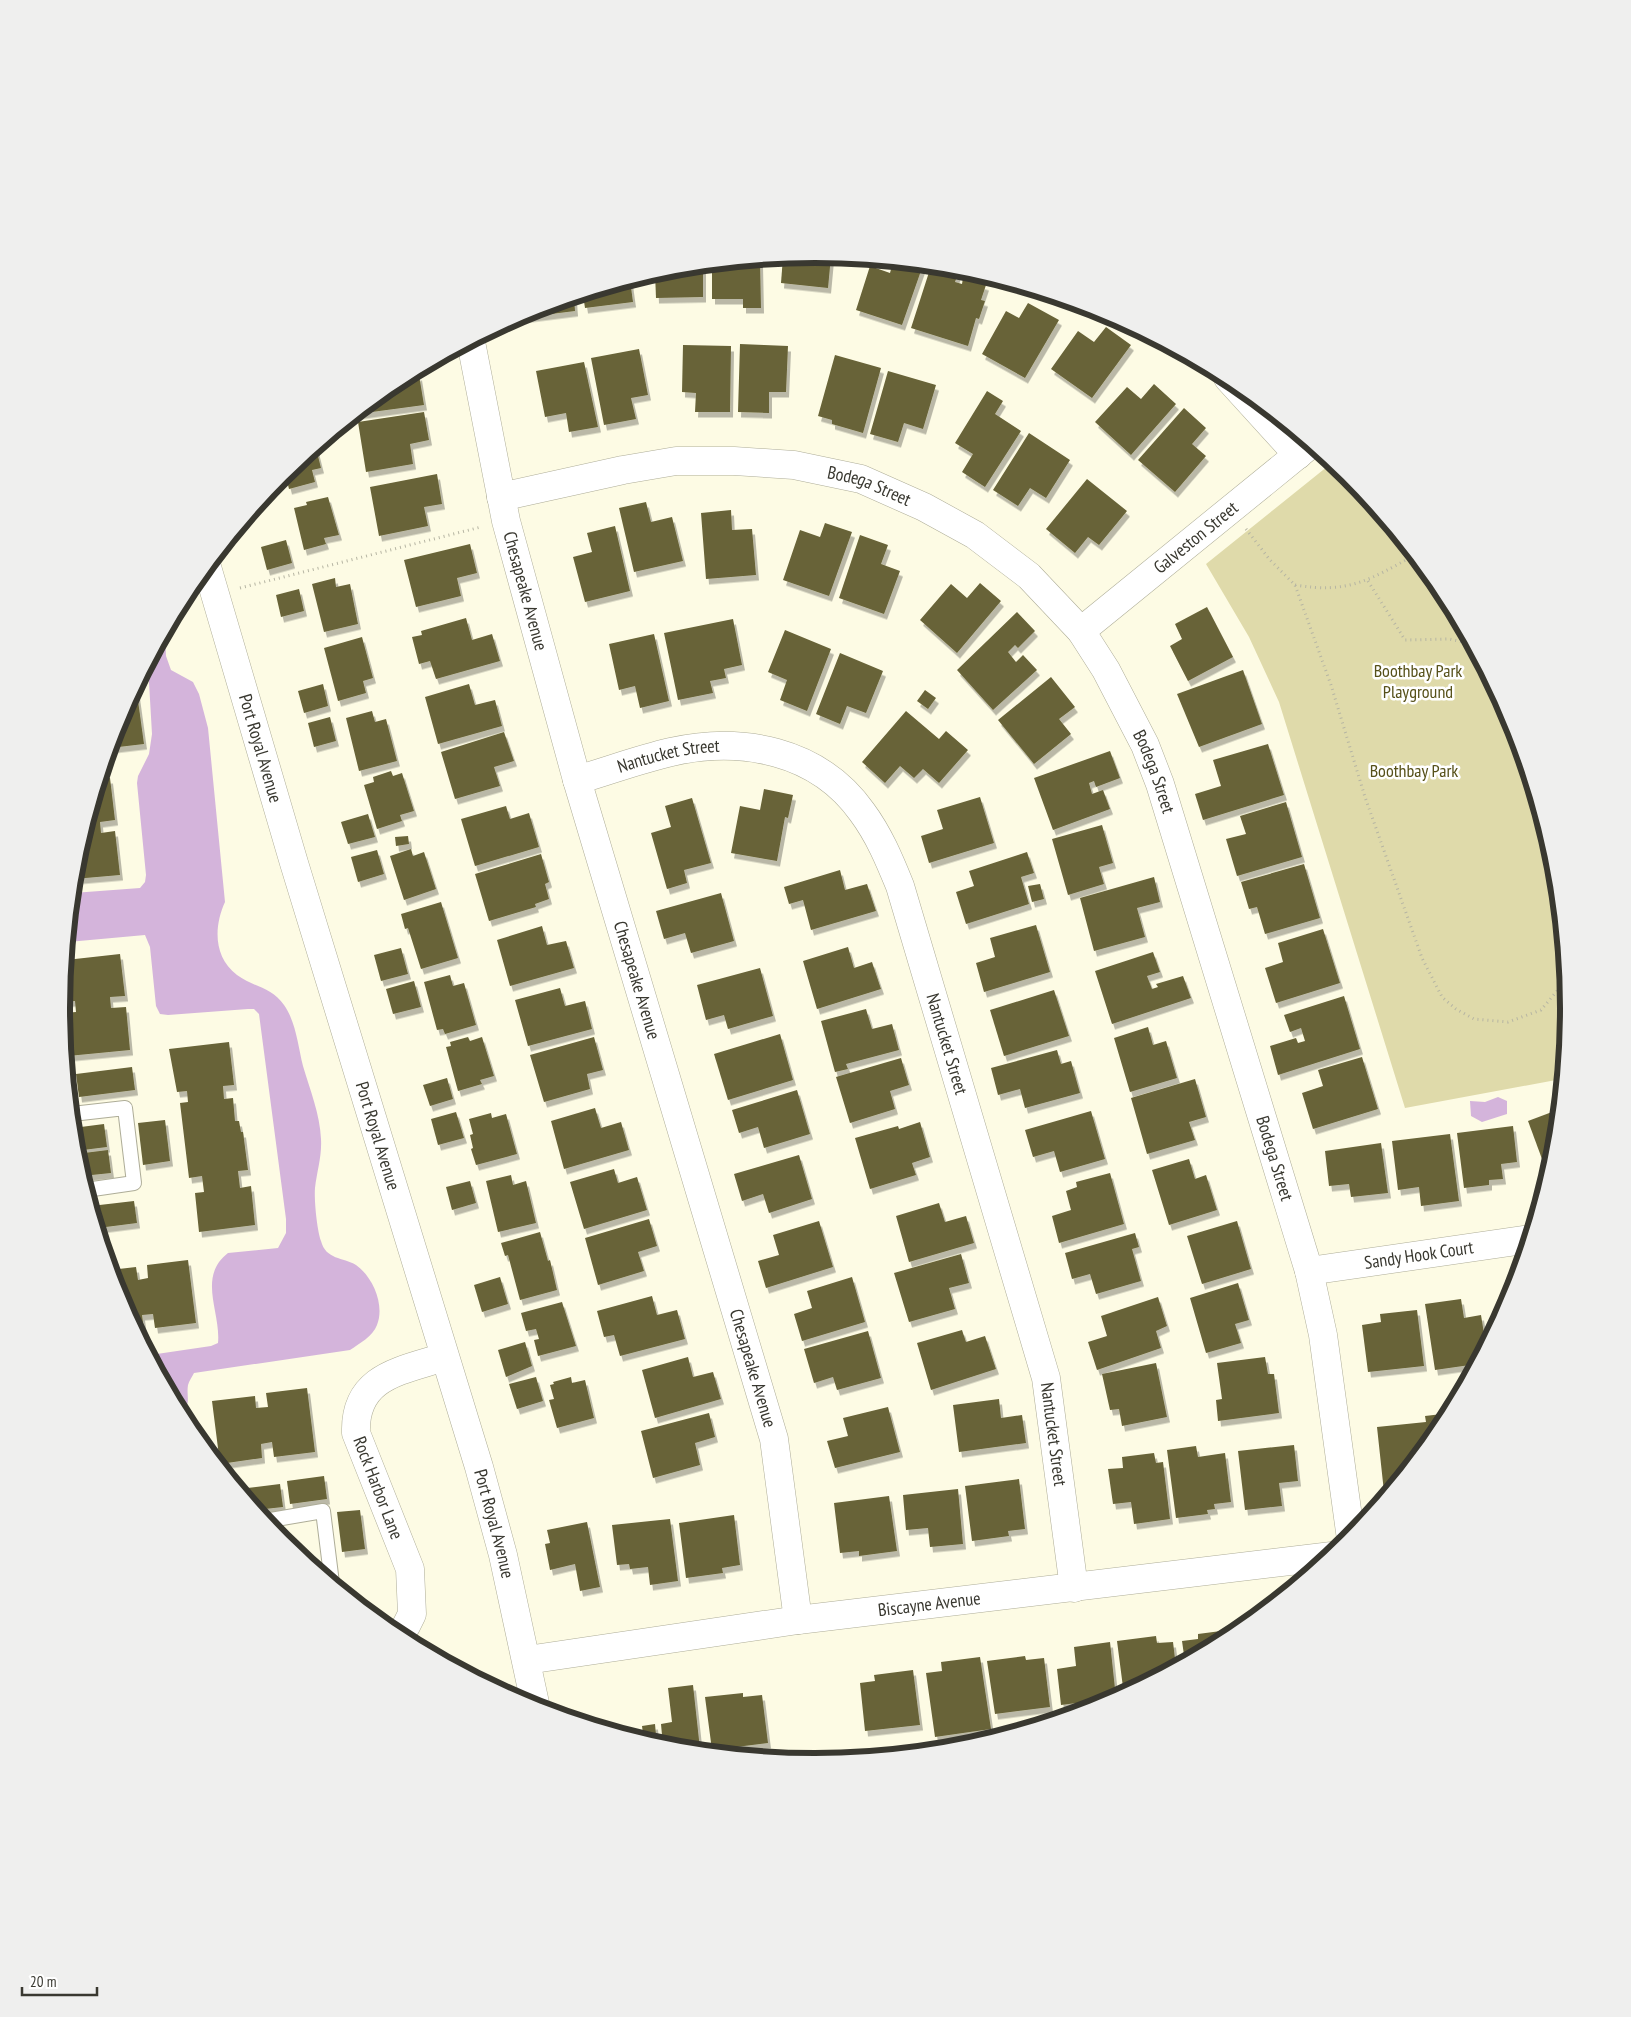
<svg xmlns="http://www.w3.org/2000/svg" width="1631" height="2017" font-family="'PT Sans Narrow',sans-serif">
<defs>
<filter id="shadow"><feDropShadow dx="3" dy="5.5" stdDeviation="0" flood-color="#0004"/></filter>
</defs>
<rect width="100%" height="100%" fill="#fdfbe4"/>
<polygon fill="#dfdaaa" points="1333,462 1349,475 1443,590 1512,720 1555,862 1570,1008 1564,1071 1556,1080 1405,1108 1279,702 1249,637 1206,564"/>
<g fill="#d4b4db">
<path d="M165 634 166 656 171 670 193 682 199 694 208 728 225 902C214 926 213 957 237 975 253 987 272 987 284 1005 296 1022 298 1046 303 1066 310 1090 320 1114 321 1139 322 1156 317 1171 315 1188 314 1200 317 1230 321 1241 326 1260 343 1257 356 1265 373 1277 385 1305 377 1325 373 1336 359 1344 350 1350L194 1373C192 1377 189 1381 188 1385 186 1397 192 1404 181 1413L150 1355 211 1346 218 1343C221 1312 197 1277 228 1253L278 1248 286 1233V1219L259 1014 254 1009H248L168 1015 160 1014 156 1006 150 947 145 935 68 942 73 893 140 888 145 882 146 875 137 783 138 776 149 754 152 734 148 665Z"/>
<polygon points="1498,1097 1507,1101 1507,1114 1482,1122 1471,1116 1470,1101 1485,1102"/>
</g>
<g fill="#686337" filter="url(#shadow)">
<polygon points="816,254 831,256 828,288 781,283 783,257"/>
<polygon points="760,260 761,308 743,308 743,299 712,299 712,264"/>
<polygon points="893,262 923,265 902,325 856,310 870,266 890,273"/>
<polygon points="703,265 703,297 656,298 655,273 669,269"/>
<polygon points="931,266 958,273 955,282 962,284 963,278 986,285 981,300 985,301 979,319 976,318 968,346 911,328"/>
<polygon points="630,280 633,302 585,308 583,295"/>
<polygon points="574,297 575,311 527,317 527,312"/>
<polygon points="1028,303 1059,320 1025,378 982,354 1006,311 1019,318"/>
<polygon points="1106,327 1131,345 1092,398 1051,369 1078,331 1094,342"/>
<polygon points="740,344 788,346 786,392 769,392 769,413 738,412"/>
<polygon points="683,345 731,346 730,412 695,412 696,393 682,392"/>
<polygon points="639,349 648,395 631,398 636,419 604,425 591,358"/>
<polygon points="835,355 881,368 863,433 832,424 832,420 818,416"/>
<polygon points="584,362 598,427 569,432 566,413 545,417 536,371"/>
<polygon points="888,371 936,385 923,429 904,423 898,442 870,434"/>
<polygon points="419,375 424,405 357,414 397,381"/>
<polygon points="1154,384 1176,404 1131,455 1095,422 1127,387 1141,399"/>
<polygon points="987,391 1003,401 995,414 1021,431 985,487 962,472 973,454 955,443"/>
<polygon points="1184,408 1206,428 1192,444 1206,456 1175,492 1138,460"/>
<polygon points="424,412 429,440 410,444 413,464 366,472 358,422"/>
<polygon points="1029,433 1070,460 1046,498 1030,488 1018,506 993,490"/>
<polygon points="316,448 321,468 312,470 315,482 289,489 285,473"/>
<polygon points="437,474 442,504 424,507 428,526 379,536 370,487"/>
<polygon points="1087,479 1127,511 1099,545 1088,537 1075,553 1046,529"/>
<polygon points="328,497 339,535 324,538 326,544 304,550 294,508 307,505 306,502"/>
<polygon points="646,502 651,522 672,517 683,561 634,572 619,508"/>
<polygon points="731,510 732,530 752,529 756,575 706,579 701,513"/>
<polygon points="825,523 852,532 829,596 783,580 800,530 820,537"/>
<polygon points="615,526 630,591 585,602 573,557 592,552 587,533"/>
<polygon points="860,535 888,545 881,564 900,571 884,614 839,598"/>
<polygon points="286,540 292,563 267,570 261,547"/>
<polygon points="470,544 477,573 457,578 461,596 416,607 404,560"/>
<polygon points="335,578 336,587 350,584 358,624 324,632 312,584"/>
<polygon points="980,583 1001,601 957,653 920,620 951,584 967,598"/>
<polygon points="299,589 304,611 281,617 276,595"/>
<polygon points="1207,607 1233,657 1188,681 1170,646 1182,639 1175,624"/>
<polygon points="1017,612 1035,631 1018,648 1015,645 1008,652 1016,662 1023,655 1037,670 993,710 957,670"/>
<polygon points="466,618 472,640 492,634 500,661 436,679 430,661 419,664 412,637 422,635 421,631"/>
<polygon points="733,619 742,665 724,669 726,678 710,681 713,693 678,700 664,633"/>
<polygon points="785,630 831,649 807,711 780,700 787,680 768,672"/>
<polygon points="654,634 669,701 640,708 635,686 619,690 609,644"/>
<polygon points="362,637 373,678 363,681 366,693 338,701 324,648"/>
<polygon points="840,653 883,671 866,713 847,706 840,724 816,714"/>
<polygon points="1243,670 1262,724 1199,747 1177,694"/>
<polygon points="1051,677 1075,707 1059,719 1071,734 1034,764 998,720"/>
<polygon points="323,684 328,706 304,713 298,691"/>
<polygon points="469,684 475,705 495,700 502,726 438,744 425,697"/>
<polygon points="136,686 144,744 110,748 119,720"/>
<polygon points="925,690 936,698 928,709 917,701"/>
<polygon points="372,711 375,722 386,719 397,761 359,771 346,718"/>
<polygon points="906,711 939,739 946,731 968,750 939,783 923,769 914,778 900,766 885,783 862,762"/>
<polygon points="330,717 336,741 314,747 308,723"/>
<polygon points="504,732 514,761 494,767 500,786 455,799 441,752"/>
<polygon points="1268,744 1284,795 1203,820 1195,794 1221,786 1213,760"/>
<polygon points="1110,751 1120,778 1096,787 1094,781 1089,783 1092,794 1103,790 1110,809 1053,830 1034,778"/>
<polygon points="391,771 393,776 402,773 414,811 400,815 402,821 377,829 364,785 374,782 373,777"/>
<polygon points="110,778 115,820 100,822 101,833 115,831 120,875 74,879 76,861 101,779"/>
<polygon points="764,789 793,795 788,818 785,817 777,861 731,853 740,806 760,810"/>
<polygon points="980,797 994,843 929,863 921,836 943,829 937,810"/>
<polygon points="692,798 711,863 684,870 687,883 667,889 651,833 671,827 665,806"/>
<polygon points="1286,802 1302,857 1237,876 1226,839 1246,834 1240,816"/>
<polygon points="506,806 510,819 529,813 539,847 475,866 461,819"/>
<polygon points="368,814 375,837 348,844 341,822"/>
<polygon points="1102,825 1113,863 1099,867 1104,884 1068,895 1052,839"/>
<polygon points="408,836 409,844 396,846 395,837"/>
<polygon points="411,849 413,856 424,852 436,889 404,900 390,856"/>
<polygon points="377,850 384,874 358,882 351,857"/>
<polygon points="1027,852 1034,873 1021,877 1029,904 966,924 956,892 974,886 969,871"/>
<polygon points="541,854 549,882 545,884 549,899 535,904 536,907 489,921 475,874"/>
<polygon points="1304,864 1320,918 1265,934 1257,907 1249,909 1241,882"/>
<polygon points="840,870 845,890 867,884 876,911 811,930 803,900 789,904 784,887"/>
<polygon points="1154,877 1160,902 1137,908 1145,937 1094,951 1080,898"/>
<polygon points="1040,884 1044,899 1032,902 1028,886"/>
<polygon points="721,893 734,941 691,953 685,933 664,939 656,911"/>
<polygon points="441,902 458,958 421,969 408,928 405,929 401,914"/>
<polygon points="1036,925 1050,972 984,992 976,963 995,957 990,938"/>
<polygon points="542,926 547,945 566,941 574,968 510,986 497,940"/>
<polygon points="1323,929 1340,983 1276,1003 1265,968 1283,962 1278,943"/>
<polygon points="848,947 854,968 872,962 881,989 817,1009 803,961"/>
<polygon points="401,948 408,974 381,981 374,955"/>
<polygon points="1153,952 1160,972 1147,976 1152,989 1158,987 1156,984 1183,976 1191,998 1112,1024 1095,971"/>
<polygon points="120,954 125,996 110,997 111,1008 126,1007 130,1050 68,1056 64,1013 76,1012 75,1001 62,1002 66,960"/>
<polygon points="760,968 773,1016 728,1029 724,1015 706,1020 697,985"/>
<polygon points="450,975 453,986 464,983 476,1025 445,1034 443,1029 437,1030 424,982"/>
<polygon points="414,981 421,1007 393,1014 386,989"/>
<polygon points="560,988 565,1006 585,1001 592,1029 528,1046 515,1000"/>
<polygon points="1054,990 1069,1036 1004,1056 990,1010"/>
<polygon points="1344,996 1360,1049 1278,1075 1270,1046 1296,1038 1298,1043 1305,1041 1301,1028 1290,1032 1284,1015"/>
<polygon points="866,1009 872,1029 892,1024 899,1050 846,1064 848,1069 835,1072 821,1021"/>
<polygon points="1148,1027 1153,1045 1166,1041 1177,1078 1130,1092 1114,1038"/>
<polygon points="780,1034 793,1080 728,1100 714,1054"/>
<polygon points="468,1037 470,1041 482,1037 494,1076 480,1080 482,1084 458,1091 446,1047 451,1046 450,1042"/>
<polygon points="594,1037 603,1070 587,1074 590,1089 544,1102 530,1055"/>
<polygon points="229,1042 234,1085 223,1086 224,1099 233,1098 235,1121 239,1121 241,1132 243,1132 248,1170 238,1171 240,1188 251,1186 255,1225 199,1232 195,1193 204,1192 202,1176 189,1178 180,1103 188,1102 187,1091 177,1092 169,1049"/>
<polygon points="1057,1050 1061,1064 1071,1061 1080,1093 1025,1108 1020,1089 998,1095 991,1068"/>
<polygon points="1362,1057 1378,1109 1313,1129 1302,1093 1323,1086 1318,1070"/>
<polygon points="901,1058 909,1085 890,1091 895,1109 850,1123 836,1077"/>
<polygon points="132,1067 135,1090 79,1097 76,1074"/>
<polygon points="447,1078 453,1099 430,1106 423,1085"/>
<polygon points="1195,1079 1206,1117 1189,1122 1195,1140 1147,1154 1131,1098"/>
<polygon points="797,1090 810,1134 764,1148 758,1127 739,1133 732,1110"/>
<polygon points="595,1108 601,1128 621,1122 629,1150 564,1169 551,1121"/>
<polygon points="1560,1109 1555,1156 1549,1178 1528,1121"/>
<polygon points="1091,1111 1105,1159 1060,1172 1054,1151 1033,1157 1025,1130"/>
<polygon points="456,1112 464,1138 438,1145 431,1119"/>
<polygon points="491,1113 492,1118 506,1114 517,1154 476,1165 471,1149 473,1148 470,1135 473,1134 469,1119"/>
<polygon points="165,1120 170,1161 143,1165 138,1123"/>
<polygon points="920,1122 930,1157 912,1163 916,1175 870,1189 855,1138 898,1126 899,1129"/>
<polygon points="104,1124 107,1147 75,1151 73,1128"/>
<polygon points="1513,1126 1517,1162 1501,1164 1503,1179 1489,1180 1489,1185 1464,1188 1457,1133"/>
<polygon points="1450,1134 1459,1201 1421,1206 1419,1187 1398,1190 1392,1141"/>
<polygon points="1381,1143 1388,1193 1351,1197 1349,1184 1329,1186 1325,1151"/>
<polygon points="108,1150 111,1173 82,1176 76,1154"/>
<polygon points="799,1155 812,1199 769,1213 763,1194 742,1201 734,1174"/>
<polygon points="1189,1159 1195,1179 1206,1175 1217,1210 1169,1225 1152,1170"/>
<polygon points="614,1169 618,1183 637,1177 647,1210 584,1229 570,1182"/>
<polygon points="1110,1173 1124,1224 1059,1243 1052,1216 1071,1210 1066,1191 1077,1187 1076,1182"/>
<polygon points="511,1175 513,1185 526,1181 536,1223 498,1232 486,1181"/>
<polygon points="470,1181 476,1203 452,1210 446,1187"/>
<polygon points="134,1201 137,1223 98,1228 91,1206"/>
<polygon points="939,1203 945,1222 966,1216 974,1243 909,1262 896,1216"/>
<polygon points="649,1219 657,1246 638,1252 644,1271 598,1285 585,1238"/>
<polygon points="819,1221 833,1267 766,1288 758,1261 779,1255 773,1235"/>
<polygon points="1237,1221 1251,1269 1202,1284 1187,1236"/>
<polygon points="540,1232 548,1261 550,1260 557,1290 520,1300 508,1255 505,1256 501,1243"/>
<polygon points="1135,1233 1139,1247 1132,1249 1141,1281 1096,1294 1090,1274 1072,1279 1065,1253"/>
<polygon points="961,1254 969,1283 949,1288 955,1309 909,1322 894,1273"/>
<polygon points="188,1260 196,1323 155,1328 153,1314 142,1315 144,1330 136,1330 119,1297 110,1270 136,1267 138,1280 148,1278 147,1265"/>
<polygon points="500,1277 508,1304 482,1312 474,1285"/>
<polygon points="852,1277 865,1322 802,1341 794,1314 812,1308 807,1291"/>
<polygon points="1238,1283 1249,1320 1235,1324 1241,1343 1206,1353 1190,1298"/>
<polygon points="652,1296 657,1315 677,1310 685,1339 620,1356 614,1335 604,1337 597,1311"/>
<polygon points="1158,1297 1167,1326 1156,1331 1161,1348 1097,1370 1088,1342 1107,1336 1101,1316"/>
<polygon points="1461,1299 1464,1318 1481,1315 1486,1346 1477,1364 1435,1370 1425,1304"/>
<polygon points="562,1302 576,1346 538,1356 534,1340 539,1339 536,1329 526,1331 521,1313"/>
<polygon points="1417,1310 1424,1366 1368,1372 1362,1325 1381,1322 1380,1314"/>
<polygon points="962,1330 966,1342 985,1336 996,1369 931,1390 917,1343"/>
<polygon points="868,1331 881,1378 837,1390 833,1377 814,1383 804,1349"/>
<polygon points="525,1342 532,1366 506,1377 498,1350"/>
<polygon points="688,1357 693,1377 713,1372 721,1399 655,1418 642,1370"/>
<polygon points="1265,1357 1268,1374 1274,1374 1279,1413 1218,1421 1216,1400 1222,1399 1217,1363"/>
<polygon points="1156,1363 1167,1417 1122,1426 1119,1409 1110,1410 1102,1374"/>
<polygon points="536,1377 543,1401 517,1409 509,1384"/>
<polygon points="571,1377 572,1383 585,1380 594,1418 557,1428 549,1400 554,1399 550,1385 554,1384 553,1382"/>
<polygon points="307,1388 315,1452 274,1457 272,1442 261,1444 262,1458 220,1464 212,1401 255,1396 256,1408 268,1407 266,1393"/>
<polygon points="999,1399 1001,1418 1022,1415 1026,1443 959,1452 953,1405"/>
<polygon points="888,1407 900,1452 835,1468 827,1441 848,1436 843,1418"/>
<polygon points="709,1413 715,1437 695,1443 700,1465 653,1478 641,1431"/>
<polygon points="1442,1414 1442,1428 1391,1491 1384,1492 1377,1427 1426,1422 1425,1416"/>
<polygon points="1294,1445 1298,1481 1279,1483 1282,1506 1245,1510 1238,1451"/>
<polygon points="1196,1446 1198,1457 1225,1453 1231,1502 1214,1504 1215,1509 1207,1510 1208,1514 1176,1518 1167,1450"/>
<polygon points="1154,1453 1156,1463 1163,1462 1170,1519 1134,1524 1131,1502 1113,1504 1108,1469 1123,1468 1122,1457"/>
<polygon points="324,1476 327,1499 290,1504 287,1481"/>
<polygon points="1019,1479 1025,1529 1008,1531 1009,1536 972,1541 965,1486"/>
<polygon points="280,1484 283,1507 256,1510 239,1489"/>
<polygon points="958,1489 963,1544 930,1547 928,1528 906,1530 903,1495"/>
<polygon points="889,1496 897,1551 859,1556 859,1551 840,1553 834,1503"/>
<polygon points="360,1510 365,1549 342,1552 337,1512"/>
<polygon points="734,1515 740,1565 722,1568 723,1573 686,1578 679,1523"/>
<polygon points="670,1519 678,1581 650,1585 648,1567 630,1569 629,1564 617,1565 612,1525"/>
<polygon points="587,1522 600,1587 580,1591 575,1564 550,1570 545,1544 550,1543 547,1530"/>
<polygon points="1236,1629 1237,1634 1234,1636 1185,1662 1182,1641 1198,1639 1198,1634"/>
<polygon points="1156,1636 1157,1643 1173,1642 1176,1667 1124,1695 1117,1641"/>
<polygon points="1110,1642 1116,1698 1061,1705 1057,1669 1076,1666 1074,1647"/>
<polygon points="1025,1656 1026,1660 1044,1658 1050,1707 995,1714 987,1661"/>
<polygon points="980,1657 991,1729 935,1737 926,1673 942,1671 941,1662"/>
<polygon points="913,1670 920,1725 865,1731 860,1683 875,1681 874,1675"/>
<polygon points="693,1685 700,1749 668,1748 644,1741 642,1726 655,1724 656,1735 662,1735 661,1724 672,1722 668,1688"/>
<polygon points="743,1693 743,1697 762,1695 768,1743 712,1750 705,1697"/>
</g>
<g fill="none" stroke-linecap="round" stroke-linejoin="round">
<g stroke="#aead98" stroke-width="16">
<g id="service">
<polyline points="72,1114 125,1108 134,1183 86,1190"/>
<polyline points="265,1521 323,1511 332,1583"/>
</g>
</g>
<g stroke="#aead98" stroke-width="29">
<g id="minor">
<path id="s1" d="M471 342 506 521 577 780 774 1439 798 1620"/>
<polyline points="1228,378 1298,455"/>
<path id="s2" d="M501 497 623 470 676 461H734L794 465 861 479 924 507 975 535 1029 576 1081 631 1106 670 1145 745 1160 784 1309 1271 1323 1335 1351 1539"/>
<path id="s3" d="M207 567 294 863 479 1467 503 1555 536 1708"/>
<path id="s4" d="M1081 631 1311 444"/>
<path id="s5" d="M577 780C608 771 640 759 671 752 741 736 818 750 862 812 879 835 889 859 900 886L1046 1378 1074 1588"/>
<path id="s6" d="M1309 1271 1530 1239"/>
<path d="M397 1636 406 1626 412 1614 410 1569 356 1433C354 1376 401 1371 444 1357"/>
<path id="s7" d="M527 1660 798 1620 1332 1556"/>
</g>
</g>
<g stroke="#b6b5a3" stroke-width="3" stroke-dasharray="1 4" stroke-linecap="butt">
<polyline points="1246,529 1270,560 1295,585 1331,685 1365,797 1422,958 1442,997 1456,1009 1474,1019 1508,1022 1541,1010 1567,979"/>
<polyline points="1368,581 1405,640 1449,639 1472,644"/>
<path d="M1295 585C1349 594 1369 580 1415 555"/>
<polyline points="240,588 481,527"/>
</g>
<use href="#service" stroke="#fff" stroke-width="14"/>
<use href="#minor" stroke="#fff" stroke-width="28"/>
</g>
<g text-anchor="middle" stroke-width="5" stroke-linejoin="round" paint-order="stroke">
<g font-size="18" fill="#393830" stroke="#fff">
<text dy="6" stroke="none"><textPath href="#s2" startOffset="375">Bodega Street</textPath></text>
<text dy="6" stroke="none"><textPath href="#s4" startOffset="148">Galveston Street</textPath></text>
<text dy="6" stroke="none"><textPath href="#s1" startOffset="255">Chesapeake Avenue</textPath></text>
<text dy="6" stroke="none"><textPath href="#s3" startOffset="189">Port Royal Avenue</textPath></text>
<text dy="6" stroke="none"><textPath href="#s5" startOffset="95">Nantucket Street</textPath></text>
<text dy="6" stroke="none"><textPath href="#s2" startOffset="795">Bodega Street</textPath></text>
<text dy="6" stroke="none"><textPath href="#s1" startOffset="660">Chesapeake Avenue</textPath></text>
<text dy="6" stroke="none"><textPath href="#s5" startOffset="559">Nantucket Street</textPath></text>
<text dy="6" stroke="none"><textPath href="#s3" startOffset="594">Port Royal Avenue</textPath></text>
<text dy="6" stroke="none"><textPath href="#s2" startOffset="1200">Bodega Street</textPath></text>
<text dy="6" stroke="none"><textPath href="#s6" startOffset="111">Sandy Hook Court</textPath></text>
<text dy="6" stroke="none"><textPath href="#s1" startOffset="1065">Chesapeake Avenue</textPath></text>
<text dy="6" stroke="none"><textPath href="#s5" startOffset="964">Nantucket Street</textPath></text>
<text transform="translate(378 1488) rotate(69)" y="6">Rock Harbor Lane</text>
<text dy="6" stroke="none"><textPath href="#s3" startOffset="999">Port Royal Avenue</textPath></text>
<text dy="6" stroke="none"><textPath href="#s7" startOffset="406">Biscayne Avenue</textPath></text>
</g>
<g font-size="18" fill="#565019" stroke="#fff">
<text x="1418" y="677">Boothbay Park<tspan x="1418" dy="21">Playground</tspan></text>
<text x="1414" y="777">Boothbay Park</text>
</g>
</g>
<path d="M0 0H1631V2017H0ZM70 1008a745 745 0 1 1 1490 0a745 745 0 1 1-1490 0Z" fill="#efefee" fill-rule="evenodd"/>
<path fill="none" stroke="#393830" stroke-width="6" d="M70 1008a745 745 0 1 1 1490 0a745 745 0 1 1-1490 0Z"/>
<path d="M22 1987v8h75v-8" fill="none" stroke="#393830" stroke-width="2.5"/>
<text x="30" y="1987" font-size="15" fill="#393830" stroke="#ffffff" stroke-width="4" paint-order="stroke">20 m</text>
</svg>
